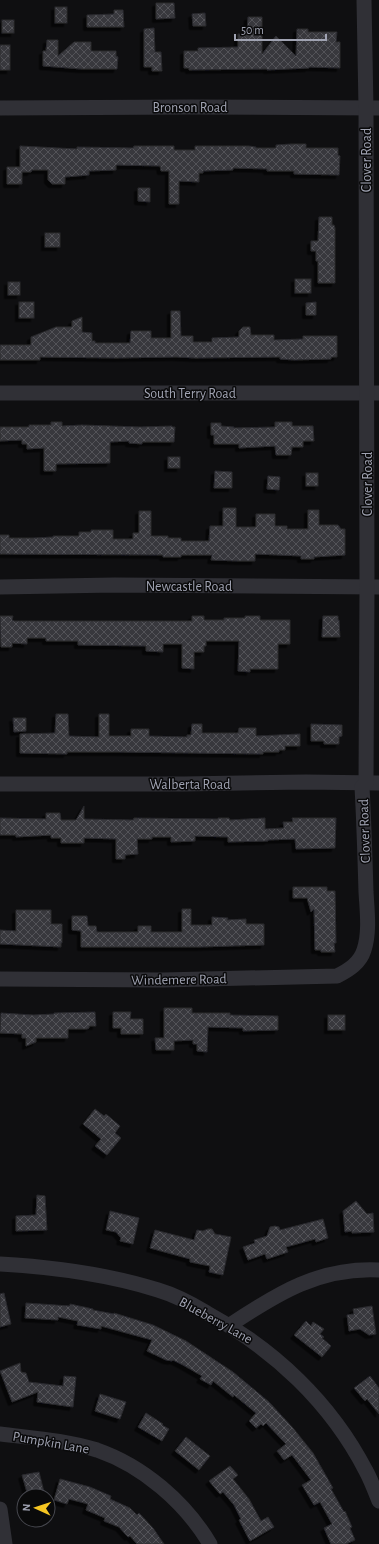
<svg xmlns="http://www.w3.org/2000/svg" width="379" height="1544" font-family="'Alegreya Sans',sans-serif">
<defs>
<pattern id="building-cross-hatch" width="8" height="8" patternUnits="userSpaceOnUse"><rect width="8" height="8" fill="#39393e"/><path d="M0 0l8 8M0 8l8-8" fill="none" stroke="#525258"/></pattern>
<filter id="shadow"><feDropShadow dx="-3.5" dy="3.5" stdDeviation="0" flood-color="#0009"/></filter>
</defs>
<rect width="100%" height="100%" fill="#0f0f11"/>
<g fill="url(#building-cross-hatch)" stroke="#29292d" filter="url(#shadow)">
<polygon points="156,3 174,3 175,18 156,19"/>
<rect x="55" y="7" width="12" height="16"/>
<polygon points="114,10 123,10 124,27 87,27 87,15 114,14"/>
<polygon points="205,13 206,26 193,26 192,14"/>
<polygon points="248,17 262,17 262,54 276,36 296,56 297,29 308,29 308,32 337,32 336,42 340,42 340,68 309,67 309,68 267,70 267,69 189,70 189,68 184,68 184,51 198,51 198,48 238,47 238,34 247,34"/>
<rect x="2" y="20" width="12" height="13"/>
<polygon points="154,28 155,52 161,52 162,71 152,71 152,67 144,67 144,29"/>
<polygon points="47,40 58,40 58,56 74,42 91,42 91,51 116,51 116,56 118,57 117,69 81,69 43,66 43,51 46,51"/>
<rect x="0" y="45" width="10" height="25"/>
<polygon points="291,144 306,144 306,148 338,148 338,155 340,156 339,175 294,174 294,171 267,171 267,169 233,168 233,170 203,171 203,173 199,173 199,182 179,181 179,204 169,204 169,171 161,171 160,166 116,165 116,170 89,171 89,175 65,177 65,184 52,184 48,180 48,170 32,170 31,172 22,172 22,184 7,184 7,167 20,167 20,146 77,149 77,147 133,148 134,146 174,146 174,150 195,150 195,146 249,146 256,147 256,148 276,148 276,145"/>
<polygon points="138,188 150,188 150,202 138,201"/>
<polygon points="319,217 332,217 332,225 334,225 335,228 335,283 318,283 318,261 316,261 316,251 311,251 311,241 318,241"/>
<rect x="45" y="233" width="15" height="14"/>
<rect x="295" y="279" width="16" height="14"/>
<rect x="8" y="282" width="12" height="13"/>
<rect x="19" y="302" width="15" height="16"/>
<polygon points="316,302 316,315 306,315 306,303"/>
<polygon points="171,311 180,311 181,336 193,336 193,342 212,342 212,338 239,337 239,331 243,327 250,327 251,335 274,335 274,340 303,339 303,336 337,336 337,357 331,357 331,359 294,360 280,359 280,357 196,358 176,357 117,358 40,357 40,360 0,360 0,345 31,345 31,337 56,327 72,327 72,321 82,317 82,332 92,333 92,341 95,341 95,343 130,343 131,331 151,331 151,338 171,338"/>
<polygon points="51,422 62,422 62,426 82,425 140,427 172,426 172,427 175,427 174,442 142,442 142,444 129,443 129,441 110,442 110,463 56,464 56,471 44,471 44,448 27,449 27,444 22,444 22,440 0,441 0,427 29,427 29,425 51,425"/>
<polygon points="275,422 292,422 292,426 313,426 314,441 303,441 303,447 292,447 291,455 276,455 275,446 239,448 239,444 214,444 214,435 211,435 211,423 221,423 221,426 234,427 234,428 275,427"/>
<rect x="168" y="457" width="12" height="11"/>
<polygon points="215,471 232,472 232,488 214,488"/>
<rect x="306" y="473" width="12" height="13"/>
<polygon points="268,476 280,477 279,490 267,489"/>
<polygon points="223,508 236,508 236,527 256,527 256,514 275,514 275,526 287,526 287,529 308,529 308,510 319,510 319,525 338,525 341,529 345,529 345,555 314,557 314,559 301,559 301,556 255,554 255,561 238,561 211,560 212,555 181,555 181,557 163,557 163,555 0,554 0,535 9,535 9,538 33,538 53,537 53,536 79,536 79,532 91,532 91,530 113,530 113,539 133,539 133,533 139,533 139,511 151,511 151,536 168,536 168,538 181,538 181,541 209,541 210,526 223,526"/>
<polygon points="0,616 13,616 12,620 14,621 192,621 192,616 204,616 204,620 224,620 224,618 245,618 245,616 260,616 260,620 290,620 290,644 278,644 278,669 250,669 250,672 238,671 239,641 206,641 206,646 204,646 204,652 194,652 194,669 182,668 182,644 163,644 163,652 146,651 146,646 78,645 78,641 46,641 46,638 27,638 27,644 12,643 12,647 1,647"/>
<polygon points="323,616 338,616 338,620 339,620 340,637 322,637"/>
<polygon points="56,714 68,714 69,736 99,737 99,714 109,714 109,736 131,736 131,729 149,729 149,736 187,737 187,735 191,735 192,724 202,724 202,733 238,733 239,728 256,728 256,736 300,734 300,746 285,746 285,750 279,750 279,752 263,752 263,754 118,752 67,752 67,754 20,753 20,734 55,733"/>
<polygon points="13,718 26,718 26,731 14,732"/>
<polygon points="311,724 342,725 342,736 339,737 339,744 324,744 324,741 311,741"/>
<polygon points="84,806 84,819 133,820 134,818 218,819 218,818 229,818 230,820 265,818 265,829 284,828 283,822 293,822 292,818 336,818 335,848 296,849 295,839 268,840 268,841 228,842 228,837 195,836 195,841 171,842 171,837 152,837 152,839 137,839 138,854 125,855 125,859 116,859 116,839 84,838 84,843 61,843 61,838 51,838 51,835 16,837 16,835 0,835 0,818 46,819 46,813 60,813 61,820 76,820"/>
<polygon points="293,887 327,887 327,891 335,891 336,943 334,943 335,952 321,952 321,950 315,950 314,909 311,912 307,898 293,898"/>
<polygon points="182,909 191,909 191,925 212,925 212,917 228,918 227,920 246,919 246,924 264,924 264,945 200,947 81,947 81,931 72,930 72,916 87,916 88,926 96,926 97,932 138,932 138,926 151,926 151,932 182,932"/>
<polygon points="16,910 51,910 51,924 62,924 62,943 61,943 61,947 0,944 0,930 16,931"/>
<polygon points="164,1008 192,1008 192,1013 230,1013 230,1015 278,1016 278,1030 243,1031 243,1028 208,1027 207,1052 197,1051 197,1044 193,1044 193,1040 174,1041 174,1050 156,1050 155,1038 164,1038"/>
<polygon points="95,1012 96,1026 89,1026 89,1028 87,1029 68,1029 68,1038 36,1038 36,1042 26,1046 26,1038 22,1038 22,1034 0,1033 1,1013 33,1015 54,1014 54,1013"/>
<polygon points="113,1012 131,1012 130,1019 143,1019 143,1034 121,1034 121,1028 113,1028"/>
<rect x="328" y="1015" width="17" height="15"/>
<polygon points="95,1109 104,1116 106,1114 120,1126 115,1133 121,1138 107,1155 95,1146 101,1139 83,1124"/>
<polygon points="37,1195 45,1196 47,1230 16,1231 16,1216 36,1215"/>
<polygon points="356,1201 367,1214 373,1213 374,1232 352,1233 352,1231 345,1232 343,1211"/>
<polygon points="110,1211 139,1218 133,1244 120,1241 121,1238 116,1232 106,1230"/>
<polygon points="323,1219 328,1238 316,1242 315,1239 286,1247 288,1252 267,1259 265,1254 248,1260 243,1247 255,1243 254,1240 267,1236 270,1227 275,1226 279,1227 280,1230"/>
<polygon points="208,1229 212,1229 215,1234 231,1237 223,1275 209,1272 210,1266 190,1262 190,1259 150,1248 155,1230 194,1240 197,1230 203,1231"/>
<polygon points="4,1293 11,1324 0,1327 0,1294"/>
<polygon points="26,1303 70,1306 70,1304 93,1309 93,1310 114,1314 114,1313 153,1325 186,1341 233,1372 269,1402 293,1428 313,1453 333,1488 331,1489 344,1512 345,1511 352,1527 350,1528 355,1540 346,1544 331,1544 324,1528 332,1524 320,1502 314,1505 302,1485 311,1480 292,1455 284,1460 277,1451 286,1444 266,1423 263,1426 261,1424 256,1428 249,1421 256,1413 234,1395 233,1397 213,1381 211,1385 200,1379 202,1376 183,1365 173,1360 172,1361 166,1360 147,1351 152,1340 101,1326 101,1329 77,1325 78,1321 58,1317 58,1320 25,1318"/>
<polygon points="372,1306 376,1334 369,1335 360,1329 349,1331 347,1315 354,1314 353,1309"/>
<polygon points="306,1321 311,1326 313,1322 324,1329 320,1334 324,1337 322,1338 331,1346 322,1357 294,1335"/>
<polygon points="20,1363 21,1372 26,1373 29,1382 63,1386 64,1376 76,1377 73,1407 37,1402 38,1392 12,1402 0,1371"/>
<polygon points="370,1376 379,1388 379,1414 367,1399 365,1401 354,1388"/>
<polygon points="100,1394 126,1402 120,1419 95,1411"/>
<polygon points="146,1413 163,1424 162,1425 169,1429 162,1441 138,1427"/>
<polygon points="186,1437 210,1456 199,1470 175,1451"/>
<polygon points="230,1466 238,1475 233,1479 249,1499 261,1521 268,1517 274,1527 250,1541 239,1520 241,1519 234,1505 223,1492 220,1494 209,1481"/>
<polygon points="39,1472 45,1496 28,1496 22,1475"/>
<polygon points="60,1479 90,1487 111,1496 110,1499 130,1508 137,1515 139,1513 153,1528 164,1544 137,1544 130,1536 128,1537 119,1527 104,1521 105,1518 86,1510 88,1504 69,1499 67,1504 54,1500"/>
</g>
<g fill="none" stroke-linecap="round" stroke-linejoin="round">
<g stroke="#303036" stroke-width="15">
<polyline points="0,108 192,107 379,108"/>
<polyline points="0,393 379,393"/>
<polyline points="0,587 115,585 379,587"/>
<polyline points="0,784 184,784 306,782 379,783"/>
<path d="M0 979 163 980 337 976C349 970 360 963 364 950 370 932 367 910 366 892 365 857 364 822 362 787L366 783 367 587 366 108 364 0"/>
<path d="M0 1264C53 1267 107 1274 158 1290 175 1295 192 1304 207 1313 274 1349 331 1403 366 1471 371 1480 375 1491 379 1501"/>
<path d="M230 1325C278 1293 320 1267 379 1270"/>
<path d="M0 1434C32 1438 66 1440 97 1450 143 1466 185 1502 210 1544"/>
<polyline points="0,1509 5,1544"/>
</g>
</g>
<g text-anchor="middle" stroke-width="3" stroke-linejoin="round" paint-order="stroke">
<g font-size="14" fill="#a0a3b2" stroke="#0a0a0b">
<text x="190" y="112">Bronson Road</text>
<text transform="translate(366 160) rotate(-90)" y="5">Clover Road</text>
<text x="190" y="398">South Terry Road</text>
<text transform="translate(367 484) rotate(-90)" y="5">Clover Road</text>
<text x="189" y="591">Newcastle Road</text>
<text x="190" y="789">Walberta Road</text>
<text transform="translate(364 831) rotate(-92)" y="5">Clover Road</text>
<text transform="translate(179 979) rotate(-1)" y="5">Windemere Road</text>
<text transform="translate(216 1320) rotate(29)" y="5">Blueberry Lane</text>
<text transform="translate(51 1442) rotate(10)" y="5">Pumpkin Lane</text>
</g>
</g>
<g transform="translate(36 1508) rotate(273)"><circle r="19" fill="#0a0a0b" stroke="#46474e"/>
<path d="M0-3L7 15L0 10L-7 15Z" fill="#f6c622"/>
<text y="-6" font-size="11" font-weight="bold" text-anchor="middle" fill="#a0a3b2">N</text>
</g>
<path d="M235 34v6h91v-6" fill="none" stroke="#a0a3b2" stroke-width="2"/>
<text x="241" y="34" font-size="12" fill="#a0a3b2" stroke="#0a0a0b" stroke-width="3" paint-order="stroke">50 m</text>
</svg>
